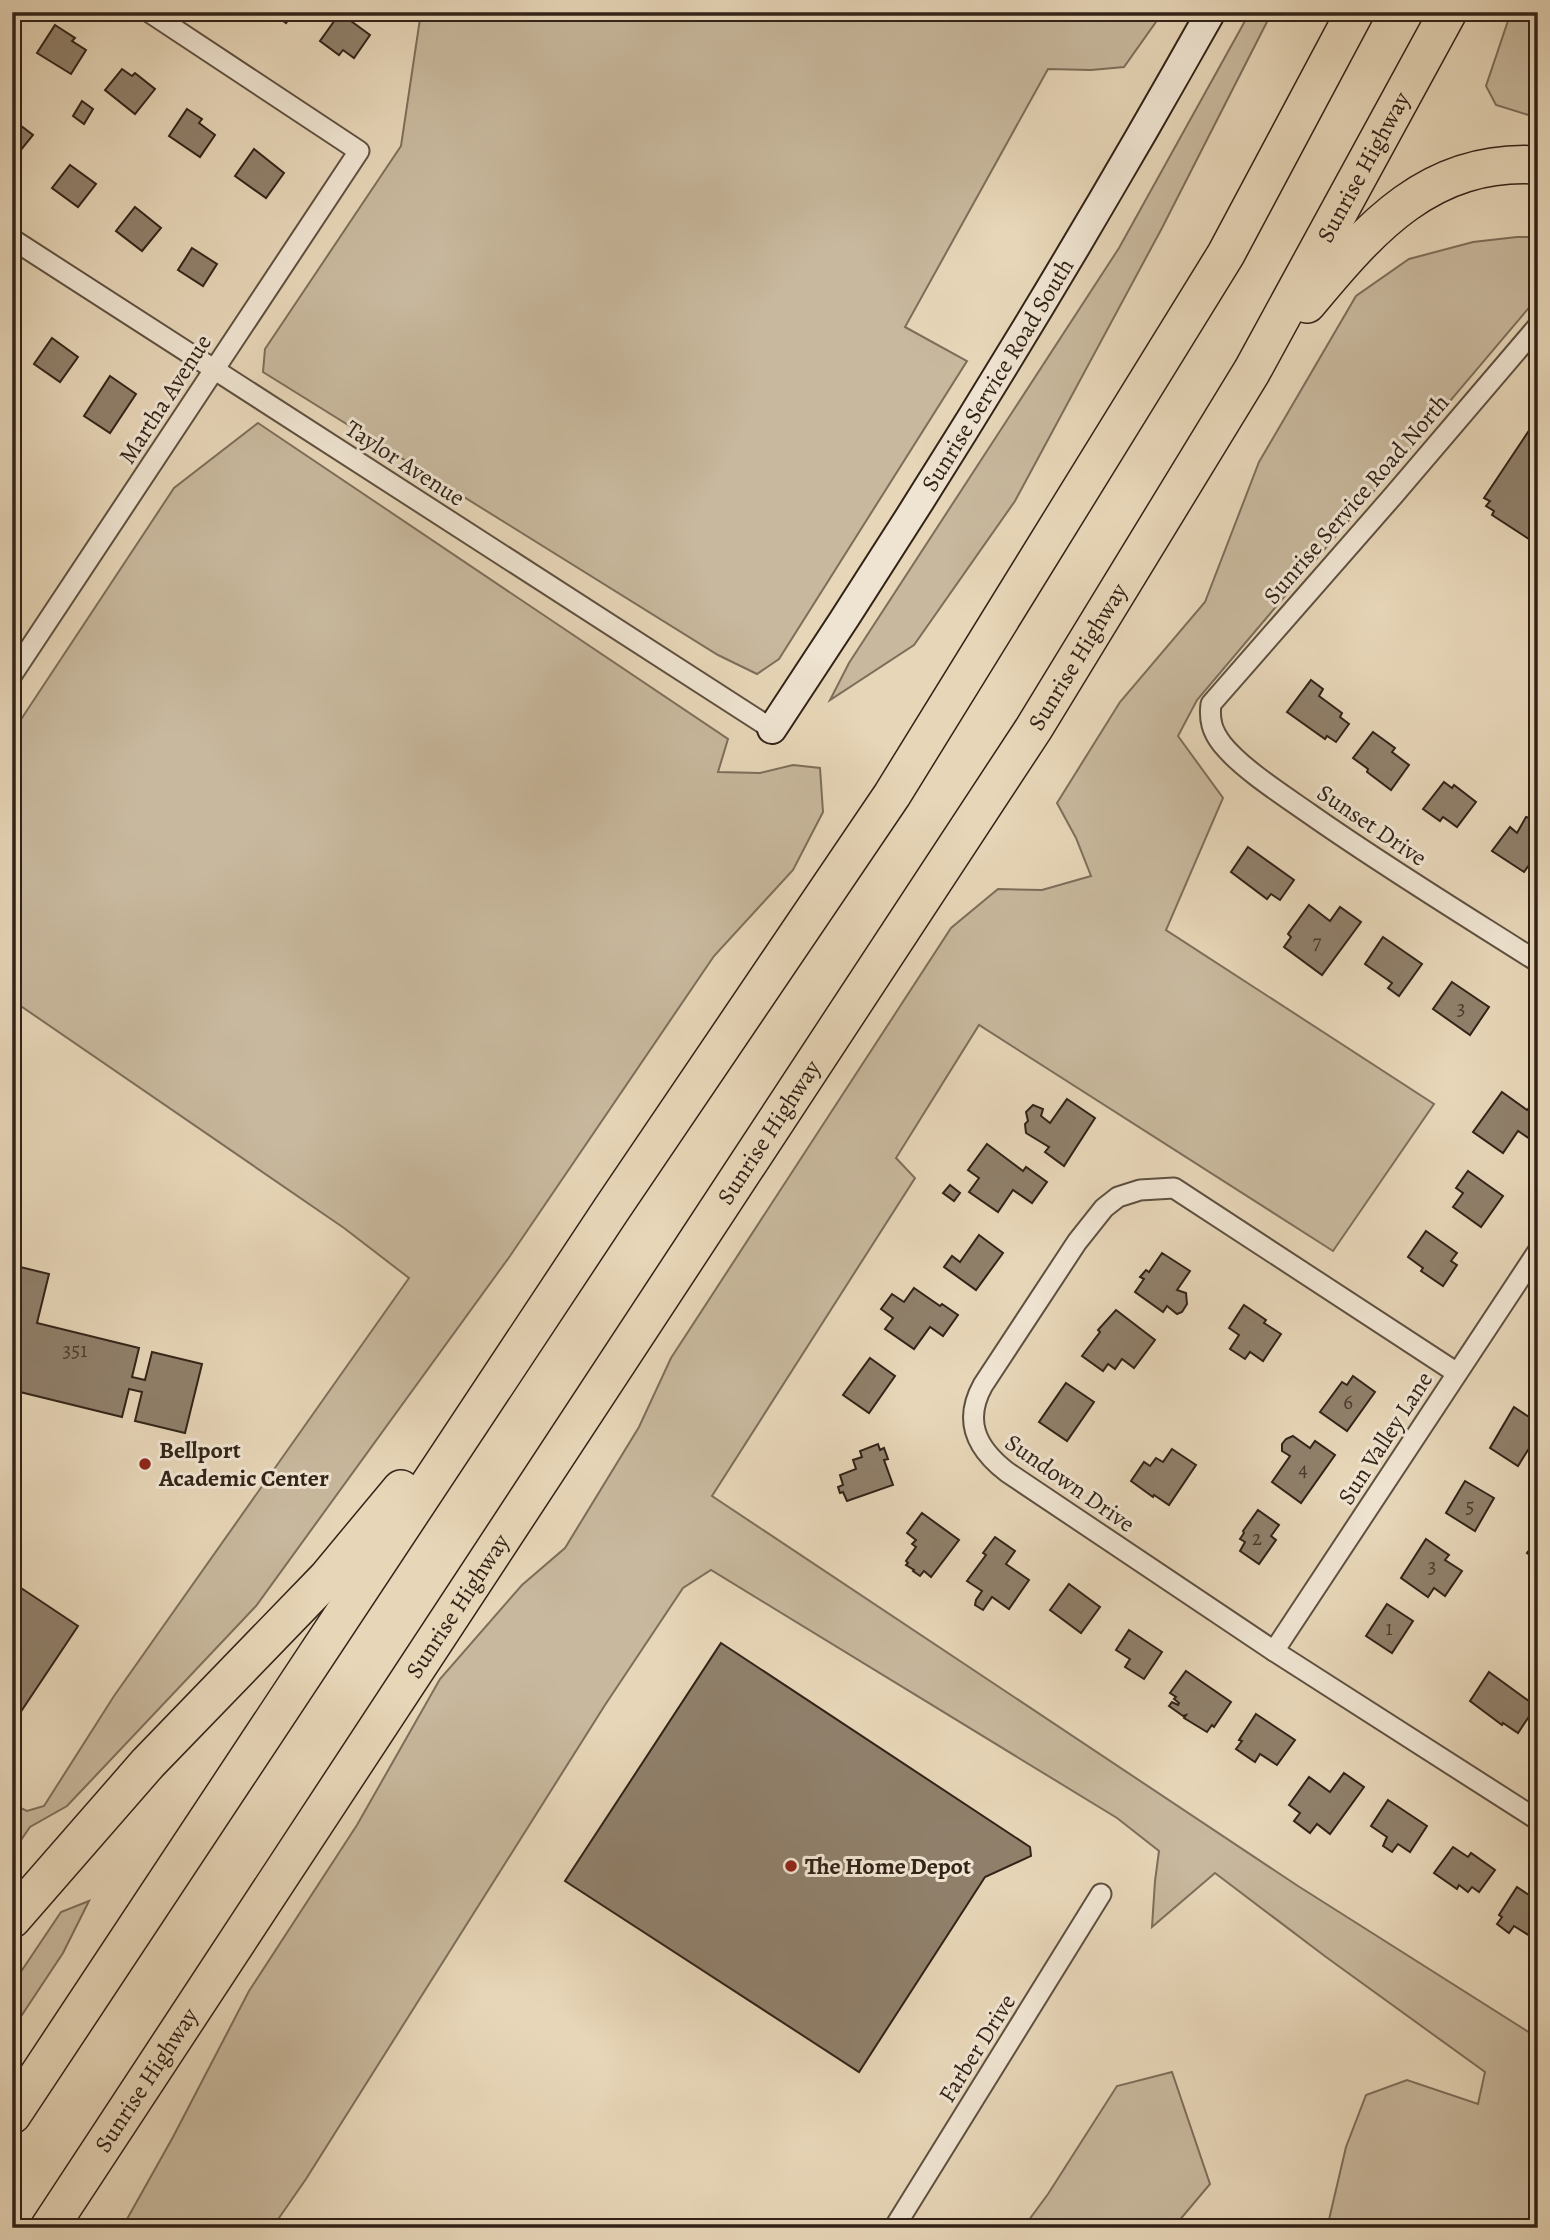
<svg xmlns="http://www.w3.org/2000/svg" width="1550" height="2240" font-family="Alegreya,serif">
<rect width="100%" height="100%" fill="#e7d6b8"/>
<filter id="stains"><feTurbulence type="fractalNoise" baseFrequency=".00286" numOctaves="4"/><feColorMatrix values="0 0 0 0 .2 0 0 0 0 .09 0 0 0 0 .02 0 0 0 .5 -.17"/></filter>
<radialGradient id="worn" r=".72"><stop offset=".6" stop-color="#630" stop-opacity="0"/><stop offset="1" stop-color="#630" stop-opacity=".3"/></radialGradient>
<g fill="#c8b89d" stroke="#7d6e5a" stroke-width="2">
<polygon points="421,12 1163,12 1124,67 1091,70 1048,69 905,327 967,361 779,659 757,674 718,655 263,372 265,349 401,146"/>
<polygon points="1250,12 1272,12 1162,228 1015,501 914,645 830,700 849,663 1119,248"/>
<polygon points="1511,12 1538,12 1538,118 1496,105 1486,86"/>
<polygon points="1517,237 1538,237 1538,297 1197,700 1178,736 1223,798 1166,930 1434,1104 1333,1251 979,1025 896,1158 915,1178 712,1496 1298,1886 1538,2038 1538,2228 1327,2228 1346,2147 1366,2095 1407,2080 1478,2104 1485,2072 1326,1957 1215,1873 1152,1927 1155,1881 1159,1851 1117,1818 711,1570 683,1588 605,1705 306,2179 272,2228 122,2228 173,2137 249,1991 357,1825 440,1679 522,1585 565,1548 639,1427 671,1358 951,928 998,889 1042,890 1091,876 1076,838 1057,803 1120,702 1205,602 1259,462 1356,296 1409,259 1473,242"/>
<polygon points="258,423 728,739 718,772 760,773 793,765 820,768 823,812 793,870 714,956 510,1256 256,1606 67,1806 30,1827 12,1853 12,1804 27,1811 44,1806 114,1696 409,1278 344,1228 12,1000 12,733 174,488"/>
<polygon points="89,1901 63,1953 12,2030 12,1985 61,1912"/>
<polygon points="1172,2072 1210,2184 1173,2228 1023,2228 1048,2194 1117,2086"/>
</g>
<g fill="#90806b" stroke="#322318" stroke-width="2">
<polygon points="272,12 294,12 286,23"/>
<polygon points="340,13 370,35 354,58 343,50 339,55 320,41"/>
<polygon points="55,25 75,38 72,41 86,50 71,74 37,53"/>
<polygon points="122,69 132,76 135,73 155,89 135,114 105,90"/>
<polygon points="82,101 93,109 84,124 73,116"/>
<polygon points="187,109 202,119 199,123 215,135 200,157 169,136"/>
<polygon points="12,119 33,135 12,161"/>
<polygon points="254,149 284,173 266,198 235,176"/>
<polygon points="70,165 96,184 78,207 52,188"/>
<polygon points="135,207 161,228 142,251 116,231"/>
<polygon points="192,248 217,264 203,286 178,270"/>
<polygon points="52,338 78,357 60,382 34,364"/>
<polygon points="110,376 136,394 110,433 84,416"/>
<polygon points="1534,423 1538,425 1538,545 1492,515 1494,511 1486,506 1490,501 1484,498"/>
<polygon points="1311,680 1323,689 1319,696 1342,713 1340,717 1349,724 1336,742 1327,736 1325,739 1287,712"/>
<polygon points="1373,732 1395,748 1392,752 1409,765 1391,790 1367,772 1368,769 1353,758"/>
<polygon points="1444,782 1452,788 1454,785 1476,802 1457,827 1443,817 1440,821 1423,809"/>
<polygon points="1526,817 1536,820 1538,853 1524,872 1492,851 1510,827 1517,833"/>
<polygon points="1248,847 1294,880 1280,900 1271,894 1267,899 1231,872"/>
<polygon points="1309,905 1330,921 1340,907 1361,922 1322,975 1284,947 1291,937 1288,934"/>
<polygon points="1383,937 1422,964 1399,996 1388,988 1392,983 1365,964"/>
<polygon points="1452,982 1489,1007 1470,1035 1433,1009"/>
<polygon points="1502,1092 1527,1110 1529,1108 1538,1113 1538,1141 1536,1143 1518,1131 1503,1153 1473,1132"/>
<polygon points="1067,1099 1095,1118 1064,1166 1045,1152 1049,1147 1026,1133 1025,1124 1028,1121 1026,1112 1033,1105 1043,1109 1041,1116 1050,1123"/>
<polygon points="987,1144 1023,1171 1026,1167 1047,1182 1032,1203 1013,1190 998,1212 969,1192 979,1178 968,1170"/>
<polygon points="1468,1171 1503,1196 1481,1227 1453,1207 1463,1193 1456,1188"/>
<polygon points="950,1185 960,1193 954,1201 943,1193"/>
<polygon points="1426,1231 1457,1253 1451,1261 1457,1265 1443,1286 1421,1271 1423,1268 1408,1257"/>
<polygon points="979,1235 1003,1253 976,1290 944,1267 952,1256 960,1262"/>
<polygon points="1162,1253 1190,1271 1177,1290 1186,1293 1187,1304 1182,1312 1177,1314 1167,1306 1163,1312 1135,1292 1144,1279 1140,1277 1146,1270 1149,1272"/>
<polygon points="12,1265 49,1274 37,1323 139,1348 132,1377 145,1380 152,1352 202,1364 185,1433 135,1421 142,1392 129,1389 122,1417 20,1392 15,1413 12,1412"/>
<polygon points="914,1288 940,1306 942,1304 958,1315 943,1336 930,1327 914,1349 885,1329 893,1318 881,1309 892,1294 904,1302"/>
<polygon points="1244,1305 1266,1320 1264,1323 1281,1334 1263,1361 1250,1352 1245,1359 1230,1349 1239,1335 1229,1328"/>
<polygon points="1116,1310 1155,1340 1134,1368 1122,1359 1115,1369 1108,1364 1103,1371 1082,1356 1100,1332 1098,1330"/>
<polygon points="870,1358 895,1376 869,1413 843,1395"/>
<polygon points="1353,1376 1375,1392 1347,1431 1320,1412 1342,1382 1347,1385"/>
<polygon points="1066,1383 1094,1402 1067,1441 1039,1422"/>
<polygon points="1514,1407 1538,1423 1538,1455 1528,1450 1518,1466 1490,1448"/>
<polygon points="1293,1436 1310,1448 1315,1441 1335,1455 1301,1503 1272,1482 1290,1456 1282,1451 1282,1444 1286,1439"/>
<polygon points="878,1444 880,1450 884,1448 888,1459 884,1460 893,1485 847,1501 843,1492 840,1493 838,1487 843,1485 840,1475 856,1469 853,1460 862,1457 860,1451"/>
<polygon points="1172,1449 1196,1465 1169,1505 1154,1495 1153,1497 1131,1481 1144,1462 1150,1466 1156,1458 1163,1462"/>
<polygon points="1465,1481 1494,1498 1475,1531 1446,1513"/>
<polygon points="1258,1510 1279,1525 1271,1536 1276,1540 1259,1564 1240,1551 1245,1542 1240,1539 1244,1533 1243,1531"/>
<polygon points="922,1513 959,1540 931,1577 924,1571 920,1576 913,1571 914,1570 906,1565 908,1563 906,1561 916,1547 912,1544 916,1540 907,1533"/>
<polygon points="995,1537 1015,1551 1006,1564 1029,1580 1009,1609 992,1597 983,1610 975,1605 976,1600 982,1591 967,1581 986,1555 983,1553"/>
<polygon points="1538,1538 1538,1561 1527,1553"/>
<polygon points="1426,1539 1449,1555 1445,1560 1462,1571 1445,1596 1434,1588 1428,1597 1401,1578"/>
<polygon points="12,1582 78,1626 12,1725"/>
<polygon points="1069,1584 1100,1607 1081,1633 1050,1610"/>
<polygon points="1387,1604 1413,1621 1392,1653 1366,1636"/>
<polygon points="1129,1630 1162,1652 1144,1679 1125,1667 1130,1659 1116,1650"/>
<polygon points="721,1643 1030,1847 1031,1856 985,1877 859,2072 565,1881"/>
<polygon points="1186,1671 1231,1702 1214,1727 1212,1725 1207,1732 1184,1718 1186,1715 1183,1716 1169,1706 1172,1702 1178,1705 1179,1703 1174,1699 1176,1697 1170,1693"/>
<polygon points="1489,1672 1533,1704 1529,1710 1532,1712 1518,1733 1503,1723 1502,1725 1470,1701"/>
<polygon points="1256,1714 1295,1740 1277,1765 1260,1754 1255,1762 1236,1749 1242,1741 1239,1740"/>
<polygon points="1344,1773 1364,1787 1330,1834 1317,1824 1310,1833 1294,1821 1300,1813 1289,1805 1309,1777 1330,1792"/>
<polygon points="1388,1800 1427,1826 1410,1852 1398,1844 1392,1852 1383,1846 1387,1837 1371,1826"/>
<polygon points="1453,1847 1468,1857 1471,1853 1495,1870 1479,1892 1472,1887 1468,1892 1459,1885 1457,1889 1434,1873"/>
<polygon points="1517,1887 1529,1895 1531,1893 1538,1898 1538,1941 1514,1926 1509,1933 1497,1924 1502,1917 1499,1915"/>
</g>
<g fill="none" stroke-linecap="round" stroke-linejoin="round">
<g stroke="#5f5040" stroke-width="23">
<g id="street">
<polyline points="12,239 772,729"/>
<path d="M1538 326 1393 496 1211 704C1209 720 1212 731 1222 744 1242 769 1283 795 1310 814 1384 866 1461 913 1538 962"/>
<polyline points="12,675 359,151 149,12"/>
<path d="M1457 1373 1174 1188 1140 1190 1118 1197 1104 1208 1077 1242 983 1385C963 1421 976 1448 1007 1472L1274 1651 1538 1820"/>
<polyline points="1274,1651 1538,1251"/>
<polyline points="894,2228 1101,1894"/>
</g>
</g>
<g stroke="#322318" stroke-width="32">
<g id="secondary">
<path id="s1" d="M772 729C927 496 1074 256 1211 12"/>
</g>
</g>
<g stroke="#322318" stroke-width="40">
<g id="highway">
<path d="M1307 304C1370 228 1430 158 1538 165"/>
<polyline points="12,1919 148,1763 327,1578 401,1489"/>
<polyline points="12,2115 611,1210 892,795 1226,254 1355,12"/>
<path id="s2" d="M49 2228 1034 728 1252 371 1448 12"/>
</g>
</g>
<use href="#street" stroke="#efe4d1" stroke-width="19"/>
<use href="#secondary" stroke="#efe4d1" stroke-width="28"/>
<use href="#highway" stroke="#e7d6b8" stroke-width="37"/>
</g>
<g fill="#8f2418" stroke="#efe4d1" stroke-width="2.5">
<circle cx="145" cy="1464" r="7"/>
<circle cx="791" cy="1866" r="7"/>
</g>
<g text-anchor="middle" stroke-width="6" stroke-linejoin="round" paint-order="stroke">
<g font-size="21" fill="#4a3a2d">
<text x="1317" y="949">7</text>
<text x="1461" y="1015">3</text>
<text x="75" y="1357">351</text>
<text x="1348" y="1409">6</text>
<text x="1303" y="1476">4</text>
<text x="1470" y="1513">5</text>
<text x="1257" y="1545">2</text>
<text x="1432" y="1573">3</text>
<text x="1389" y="1635">1</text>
</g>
<g font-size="24" fill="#322318" stroke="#efe4d1">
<text dy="8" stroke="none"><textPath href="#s2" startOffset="2445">Sunrise Highway</textPath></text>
<text dy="8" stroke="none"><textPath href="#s1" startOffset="420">Sunrise Service Road South</textPath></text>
<text transform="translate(165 399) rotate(-57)" y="8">Martha Avenue</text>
<text transform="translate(405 463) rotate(33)" y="8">Taylor Avenue</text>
<text transform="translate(1356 499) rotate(-49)" y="8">Sunrise Service Road North</text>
<text dy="8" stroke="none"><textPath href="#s2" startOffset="1878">Sunrise Highway</textPath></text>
<text transform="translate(1372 825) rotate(34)" y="8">Sunset Drive</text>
<text dy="8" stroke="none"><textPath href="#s2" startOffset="1311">Sunrise Highway</textPath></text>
<text transform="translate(1385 1438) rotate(-57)" y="8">Sun Valley Lane</text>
<text transform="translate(1070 1483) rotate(35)" y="8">Sundown Drive</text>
<text dy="8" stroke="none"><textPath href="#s2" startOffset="744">Sunrise Highway</textPath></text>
<text transform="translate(977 2048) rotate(-58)" y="8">Farber Drive</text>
<text dy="8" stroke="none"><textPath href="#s2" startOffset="177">Sunrise Highway</textPath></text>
</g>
<g font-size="24" font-weight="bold" fill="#322318" stroke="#efe4d1" text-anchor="start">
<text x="159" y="1458">Bellport<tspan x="159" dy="28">Academic Center</tspan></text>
<text x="805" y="1874">The Home Depot</text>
</g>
</g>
<rect width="1550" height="2240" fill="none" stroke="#e7d6b8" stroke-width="42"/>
<rect x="14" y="14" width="1522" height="2212" fill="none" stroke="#322318" stroke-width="3.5"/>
<rect x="21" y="21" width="1508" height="2198" fill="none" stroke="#322318" stroke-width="2"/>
<rect width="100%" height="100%" filter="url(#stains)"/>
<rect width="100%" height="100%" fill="url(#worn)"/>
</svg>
